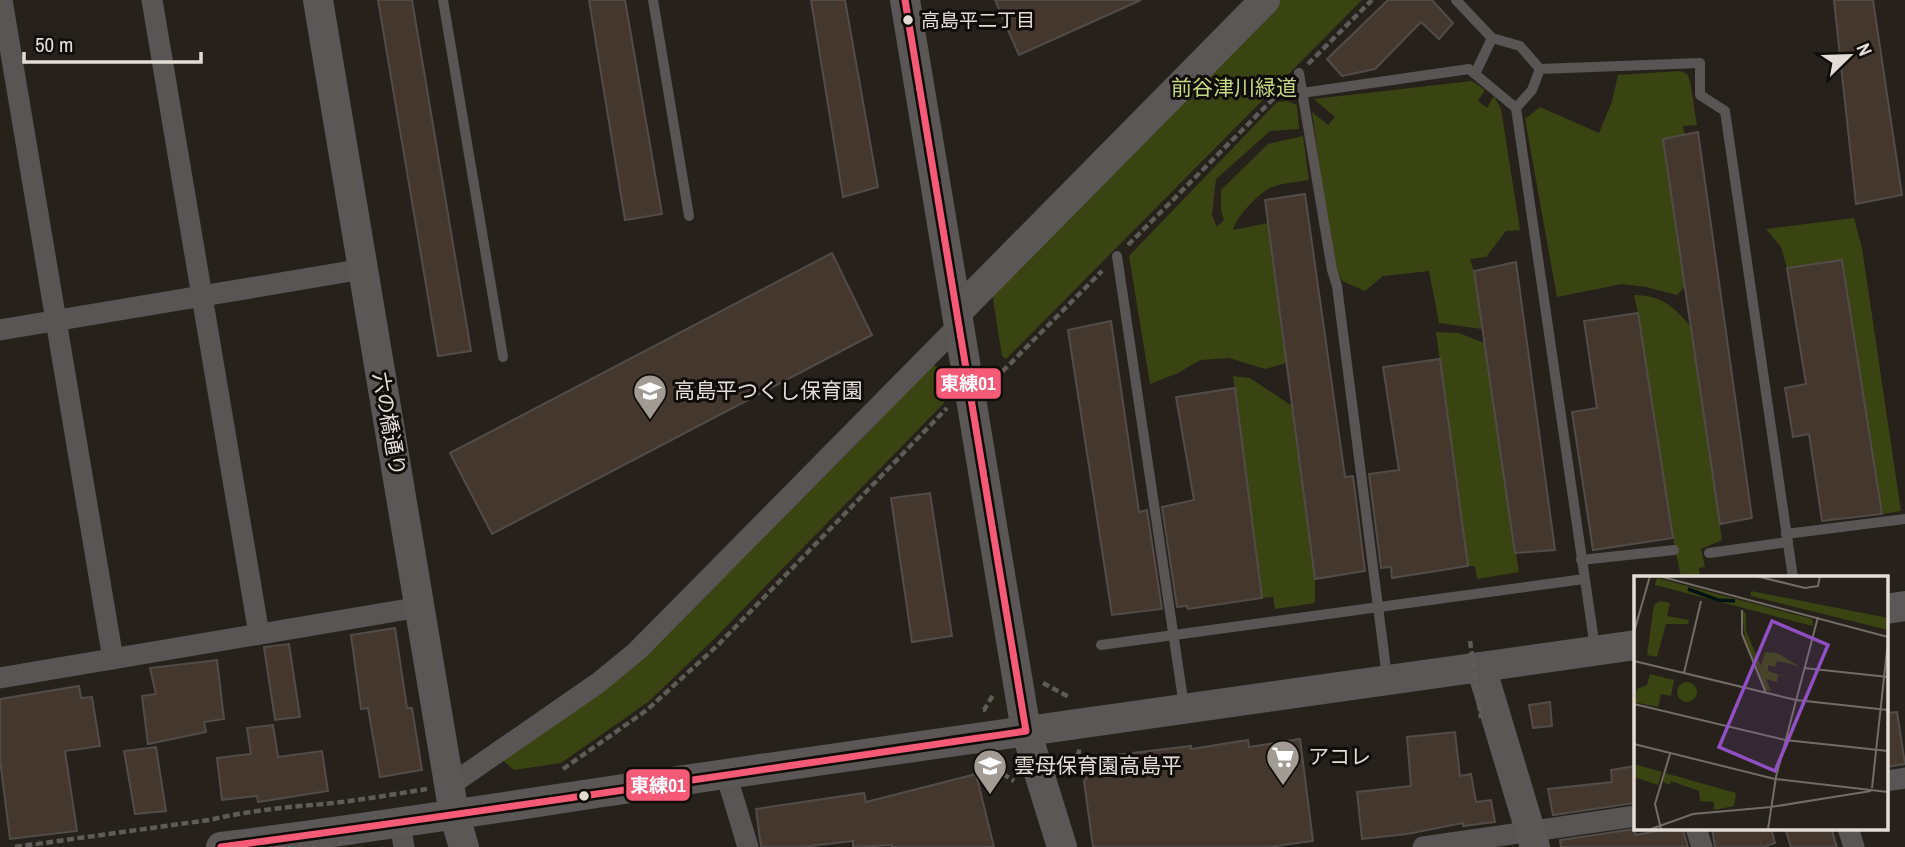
<svg xmlns="http://www.w3.org/2000/svg" width="1905" height="847" font-family="'Archivo Narrow','Noto Sans JP',sans-serif">
<rect width="100%" height="100%" fill="#26211b"/>
<g fill="#3a4412">
<polygon points="1280,0 1362,0 1006,359 1002,356 992,293"/>
<polygon points="1680,71 1687,74 1690,81 1697,125 1683,126 1685,136 1663,139 1685,287 1677,295 1646,287 1622,284 1557,297 1525,119 1540,107 1599,133 1612,102 1618,75"/>
<polygon points="1472,81 1485,90 1478,101 1487,108 1494,96 1501,109 1520,230 1506,231 1486,257 1470,259 1474,271 1482,329 1439,323 1429,271 1383,276 1365,291 1342,281 1333,262 1312,112 1328,125 1335,117 1314,99"/>
<path d="M1287 101 1297 105 1299 129 1270 131 1216 179 1212 215 1217 227 1224 220 1221 210V190L1268 144 1303 136 1309 180C1298 182 1280 183 1270 188 1258 194 1236 217 1233 230L1268 223 1287 363 1265 369 1229 358 1200 360 1178 373 1150 384 1129 256 1277 102Z"/>
<polygon points="1854,218 1862,248 1901,511 1882,514 1842,260 1787,268 1781,247 1766,229"/>
<path d="M1634 295C1660 295 1674 306 1690 326L1722 540 1701 549 1705 567 1699 568 1700 577H1681L1673 538 1638 313Z"/>
<polygon points="1436,332 1459,333 1484,343 1519,572 1477,579 1475,566 1468,566"/>
<polygon points="931,365 938,367 944,403 713,640 648,702 561,763 514,770 501,759 602,687"/>
<polygon points="1233,376 1250,378 1292,406 1315,579 1315,603 1275,609 1273,597 1262,598"/>
</g>
<g fill="#44382e" stroke="#524c48" stroke-width="2">
<polygon points="378,0 412,0 471,351 438,356"/>
<polygon points="589,0 625,0 662,214 625,220"/>
<polygon points="811,0 845,0 878,187 843,197"/>
<polygon points="995,0 1141,0 1019,55"/>
<polygon points="1388,0 1432,0 1453,23 1439,39 1421,22 1375,69 1342,76 1327,59"/>
<polygon points="1834,0 1873,0 1902,195 1856,204"/>
<polygon points="1698,132 1752,518 1720,524 1663,139"/>
<polygon points="1305,194 1345,477 1353,476 1365,571 1315,579 1265,200"/>
<polygon points="832,253 872,335 492,534 450,453"/>
<polygon points="1842,260 1882,514 1822,521 1809,434 1793,437 1785,388 1806,384 1787,268"/>
<polygon points="1516,262 1555,550 1515,553 1474,271"/>
<polygon points="1638,313 1673,538 1593,550 1572,412 1597,408 1584,321"/>
<polygon points="1111,321 1139,512 1147,510 1162,609 1112,615 1068,330"/>
<polygon points="1440,359 1468,566 1392,578 1391,567 1381,568 1369,474 1399,470 1383,367"/>
<polygon points="1235,388 1262,598 1188,609 1187,606 1177,607 1162,507 1194,500 1176,397"/>
<polygon points="930,493 952,636 912,642 891,498"/>
<polygon points="395,628 407,708 412,708 422,770 380,777 368,708 361,709 351,635"/>
<polygon points="289,644 300,717 275,720 264,647"/>
<polygon points="217,660 224,719 204,722 206,732 148,744 142,696 156,694 150,668"/>
<polygon points="79,686 81,698 92,697 100,746 65,751 77,831 10,839 0,760 0,699"/>
<polygon points="1550,702 1552,726 1533,728 1529,705"/>
<polygon points="1897,712 1905,764 1886,767 1886,713"/>
<polygon points="273,725 278,757 322,751 328,791 258,802 257,796 222,800 217,758 251,754 247,728"/>
<polygon points="1455,732 1460,776 1471,774 1476,802 1491,800 1495,822 1463,826 1463,823 1407,834 1362,839 1357,792 1411,786 1407,737"/>
<polygon points="1300,739 1313,841 1268,847 1093,847 1084,781 1100,757 1191,746 1191,749 1248,740 1249,747"/>
<polygon points="156,747 166,811 135,814 124,751"/>
<polygon points="1635,766 1635,803 1553,815 1548,789 1612,782 1611,770"/>
<polygon points="976,774 994,847 892,847 892,845 853,847 853,841 802,847 761,847 756,809 864,793 866,802"/>
<polygon points="1674,828 1683,830 1688,847 1561,847 1560,840 1635,829 1635,835"/>
<polygon points="1712,828 1771,828 1775,843 1763,847 1715,847"/>
<polygon points="1785,828 1831,828 1837,847 1791,847"/>
</g>
<g fill="none" stroke-linecap="round" stroke-linejoin="round">
<g stroke="#5e5b58" stroke-width="4.5" stroke-dasharray="7 3.5" stroke-linecap="butt">
<polyline points="1308,64 1372,0"/>
<polyline points="1128,245 1285,87"/>
<polyline points="995,379 1102,271"/>
<polyline points="1043,683 1069,697"/>
<polyline points="983,710 984,710 993,695"/>
<polyline points="991,759 992,767 1014,781"/>
<polyline points="563,769 647,710 718,645 947,408"/>
<polyline points="1066,774 1079,752 1079,748"/>
<path d="M15 847 209 820C243 812 277 808 312 805 350 802 389 795 427 789"/>
</g>
<g stroke="#585554" stroke-width="10">
<polyline points="443,0 503,357"/>
<polyline points="653,0 689,216"/>
<polyline points="1456,0 1492,38 1475,74"/>
<polyline points="1492,38 1520,46 1540,69"/>
<polyline points="1299,73 1332,270 1337,286 1387,677"/>
<polyline points="1302,93 1469,69 1516,108 1595,648"/>
<polyline points="1516,108 1532,90 1540,69 1700,63 1700,95 1725,111 1793,578"/>
<polyline points="1117,256 1184,706"/>
<polyline points="1786,534 1905,519"/>
<polyline points="1709,553 1788,542"/>
<polyline points="1581,560 1674,550"/>
<polyline points="1101,645 1584,579"/>
</g>
<g stroke="#585554" stroke-width="21">
<polyline points="2,0 113,659"/>
<polyline points="152,0 259,634"/>
<polyline points="0,330 363,269"/>
<polyline points="0,678 420,607"/>
<polyline points="726,774 748,847"/>
<polyline points="1886,781 1905,778"/>
<polyline points="449,786 598,683 637,651 959,325"/>
<polyline points="400,823 404,847"/>
<polyline points="1696,828 1702,847"/>
<polyline points="1848,828 1854,847"/>
<polyline points="1423,847 1636,816"/>
</g>
<g stroke="#5b5756" stroke-width="30">
<polyline points="318,0 454,814 464,847"/>
<polyline points="905,0 1026,731 1062,847"/>
<polyline points="957,312 1265,0"/>
<polyline points="1886,609 1905,606"/>
<polyline points="1481,667 1535,847"/>
<path d="M221 847C390 826 558 798 726 774 1029 730 1332 688 1636 645"/>
</g>
<polyline stroke="#5e5b58" stroke-width="4.5" stroke-dasharray="7 3.5" stroke-linecap="butt" points="1470,641 1481,718"/>
<g stroke="#100c07" stroke-width="12">
<path id="bus-1" d="M221 847C490 811 758 770 1026 731L905 0"/>
</g>
<use href="#bus-1" stroke="#f75a77" stroke-width="7"/>
</g>
<defs>
<g id="school-pin" transform="scale(1.75)"><path d="M0 17L-7.5 6A9.5 9.5 0 1 1 7.5 6Z" fill="#a19b94" stroke="#100c07"/><path d="M0-5L7-2L0 1L-7-2ZM-4 1L0 2.5L4 1V4Q0 6-4 4Z" fill="#fff"/></g>
<g id="supermarket-pin" transform="scale(1.75)"><path d="M0 17L-7.5 6A9.5 9.5 0 1 1 7.5 6Z" fill="#a19b94" stroke="#100c07"/><path d="M-6-5.5h2.5l.6 2H6L4.5 2H-2.5L-4.4-4H-6ZM-1.5 3.2a1.3 1.3 0 1 0 .1 0ZM3 3.2a1.3 1.3 0 1 0 .1 0Z" fill="#fff"/></g>
</defs>
<g fill-rule="evenodd">
<use href="#school-pin" x="650" y="391"/>
<use href="#supermarket-pin" x="1283" y="757"/>
<use href="#school-pin" x="990" y="766"/>
</g>
<g fill="#e3ddd5" stroke="#100c07" stroke-width="2.5">
<circle cx="908" cy="20" r="6"/>
<circle cx="584" cy="796" r="6"/>
</g>
<g text-anchor="middle" stroke-width="6" stroke-linejoin="round" paint-order="stroke">
<g font-size="19" fill="#e3ddd5" stroke="#100c07" text-anchor="start">
<text x="921" y="27">高島平二丁目</text>
</g>
<g font-size="21" fill="#c2d881" stroke="#100c07">
<text x="1234" y="95">前谷津川緑道</text>
</g>
<g font-size="21" fill="#e3ddd5" stroke="#100c07" text-anchor="start">
<text x="674" y="398">高島平つくし保育園</text>
<text x="1308" y="764">アコレ</text>
<text x="1014" y="773">雲母保育園高島平</text>
</g>
<g font-size="21" fill="#e3ddd5" stroke="#100c07">
<text transform="translate(389 424) rotate(80)" y="7">六の橋通り</text>
</g>
</g>
<g transform="translate(1634 576)">
<rect width="254" height="254" fill="#26211b"/>
<path d="M23 2 178 43 179 50 21 9ZM117 15 254 42V54L117 20ZM26 25 36 27 33 40 55 44 54 48H32L23 81 13 79 20 29ZM108 36 112 37V55L127 90 131 76 143 77 165 90 143 85 141 91 134 89V95L161 104 144 99 143 106 132 103 137 115 132 114 111 62ZM16 98 40 104 37 120 27 118 24 131 0 126 3 113 13 109ZM43 116a10 10 0 1 1 20 0a10 10 0 1 1-20 0ZM0 188 28 196 24 209 0 201ZM31 197 102 217 100 230 80 234V226L66 225 65 215 37 205 36 209 29 206Z" fill="#3a4412"/>
<path fill="none" stroke="#031215" stroke-width="3.5" d="M54 13 84 24 101 25"/>
<path fill="none" stroke="#726c65" stroke-width="2" d="M25 0 254 61M122 0 171 12 184 10 186 0M108 34V58L132 117M0 56 16 0M0 85 162 124 254 134M170 92 254 101M50 97 67 25M0 128 151 164 254 175M0 168 141 203 254 216M238 212 254 65M137 231 237 215M17 253 59 238 137 231M27 253 21 228 36 178M134 253 142 201 184 41"/>
<path fill="#904fc3" fill-opacity="0.15" stroke="#904fc3" stroke-width="3.5" d="M138 45 194 69 141 195 85 171Z"/>
<rect width="254" height="254" fill="none" stroke="#e3ddd5" stroke-width="3.5"/>
</g>
<g stroke="#100c07" stroke-width="2.5">
<rect x="935" y="367" width="67" height="33" rx="7" fill="#f75a77"/>
<rect x="625" y="768" width="66" height="34" rx="7" fill="#f75a77"/>
</g>
<g font-size="19" text-anchor="middle" font-weight="bold" fill="#fff">
<text x="968" y="390">東練01</text>
<text x="658" y="792">東練01</text>
</g>
<g transform="translate(1849 56) rotate(67)" stroke="#100c07" stroke-width="5" paint-order="stroke">
<path d="M0-5L12 26L0 18L-12 26Z" fill="#e3ddd5"/>
<text y="-10" font-size="19" font-weight="bold" text-anchor="middle" fill="#e3ddd5">N</text>
</g>
<path d="M24 52v10h177v-10" fill="none" stroke="#e3ddd5" stroke-width="3.5"/>
<text x="35" y="52" font-size="21" fill="#e3ddd5" stroke="#100c07" stroke-width="5" paint-order="stroke">50 m</text>
</svg>
